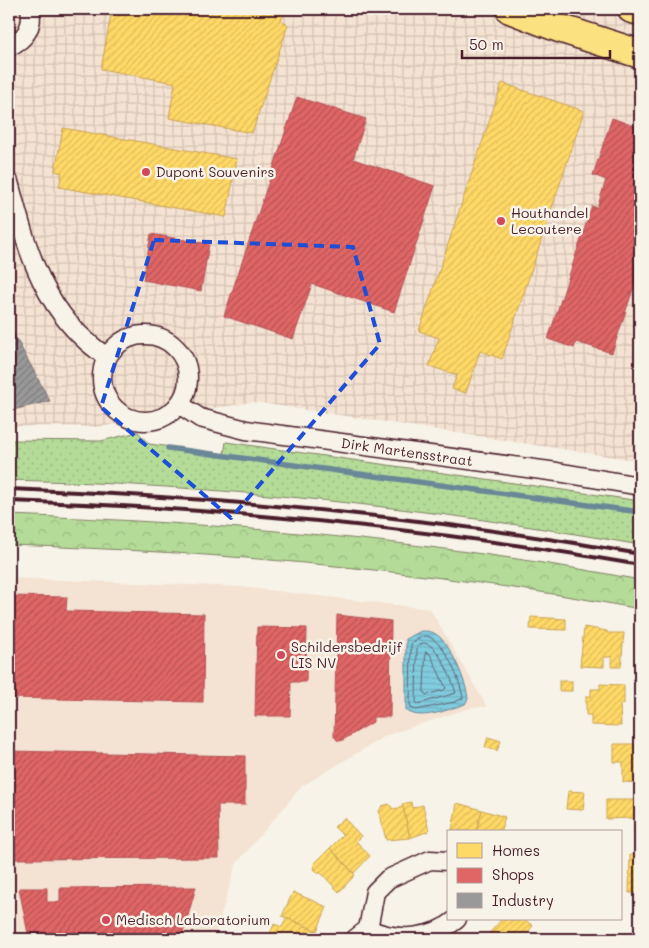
<svg xmlns="http://www.w3.org/2000/svg" width="649" height="948" font-family="Mali,sans-serif">
<defs>
<pattern id="industrial-grid" width="8" height="8" patternUnits="userSpaceOnUse" patternTransform="scale(1.25)"><rect width="8" height="8" fill="#f4e2d2"/><path d="M0 4h8M4 0v8" fill="none" stroke="#d3c1b4"/></pattern>
<pattern id="grass-dots" width="8" height="8" patternUnits="userSpaceOnUse" patternTransform="scale(1.25)"><rect width="8" height="8" fill="#b4dc98"/><path d="M2 2h.1M6 6h.1" fill="none" stroke="#9cbc83" stroke-width="1.8" stroke-linecap="round"/></pattern>
<pattern id="forest-crowns" width="20" height="18" patternUnits="userSpaceOnUse" patternTransform="scale(1.25)"><rect width="20" height="18" fill="#b4dc98"/><path d="M2 6a3 3 0 1 1 6 0M12 15a3 3 0 1 1 6 0" fill="none" stroke="#9cbc83"/></pattern>
<pattern id="water-rules" width="6" height="5" patternUnits="userSpaceOnUse" patternTransform="scale(1.25)"><rect width="6" height="5" fill="#80ccdf"/><path d="M0 2.5h6" fill="none" stroke="#70afc0"/></pattern>
<pattern id="homes-hatch" width="6" height="6" patternUnits="userSpaceOnUse" patternTransform="scale(1.25)"><rect width="6" height="6" fill="#ffd966"/><path d="M-1 1l2-2M0 6l6-6M5 7l2-2" fill="none" stroke="#dcba59"/></pattern>
<pattern id="shops-hatch" width="6" height="6" patternUnits="userSpaceOnUse" patternTransform="scale(1.25)"><rect width="6" height="6" fill="#e06666"/><path d="M-1 1l2-2M0 6l6-6M5 7l2-2" fill="none" stroke="#b85354"/></pattern>
<pattern id="industry-hatch" width="6" height="6" patternUnits="userSpaceOnUse" patternTransform="scale(1.25)"><rect width="6" height="6" fill="#999"/><path d="M-1 1l2-2M0 6l6-6M5 7l2-2" fill="none" stroke="#7f7c7d"/></pattern>
</defs>
<rect width="100%" height="100%" fill="#f7f3e8"/>
<filter id="ink" filterUnits="userSpaceOnUse"><feTurbulence type="fractalNoise" baseFrequency=".02" numOctaves="2"/><feDisplacementMap in="SourceGraphic" scale="10" xChannelSelector="R" yChannelSelector="G"/><feConvolveMatrix kernelMatrix="1 2 1 2 8 2 1 2 1" color-interpolation-filters="sRGB"/></filter>
<g filter="url(#ink)">
<polygon fill="#f4e2d2" points="9,578 241,587 430,609 487,707 473,707 387,735 302,786 236,864 214,939 9,939"/>
<polygon fill="url(#industrial-grid)" points="9,9 640,9 640,461 253,402 98,427 9,426"/>
<path fill="url(#grass-dots)" stroke="#7f7e62" d="M138 432 149 444 224 454 226 442 640 501V545C432 508 220 485 9 480V440L101 441Z"/>
<path fill="url(#forest-crowns)" stroke="#7f7e62" d="M9 515C220 523 432 540 640 580V609C432 570 220 552 9 545Z"/>
<path fill="url(#water-rules)" stroke="#6a8797" d="M421 631C427 631 432 631 437 635 450 643 467 683 468 699L465 704C450 709 419 722 406 710V639Z"/>
<g fill="url(#homes-hatch)" stroke="#c9a154">
<polygon points="112,9 288,9 281,20 288,25 252,133 169,118 175,83 101,69"/>
<polygon points="502,83 584,111 502,359 480,351 466,393 452,389 457,375 429,366 439,338 419,331"/>
<polygon points="63,128 237,159 226,217 59,187 62,173 55,171"/>
<polygon points="531,617 566,619 566,630 530,629"/>
<polygon points="584,627 607,631 607,633 624,633 621,667 612,667 612,657 604,657 604,667 580,666"/>
<rect x="559" y="681" width="13" height="10"/>
<polygon points="600,684 624,685 624,704 620,704 621,726 591,725 591,715 586,715 586,696 591,696 591,689 600,689"/>
<polygon points="488,737 501,741 497,751 485,747"/>
<polygon points="614,744 640,744 640,783 623,782 623,762 614,762"/>
<polygon points="568,791 585,792 583,810 566,809"/>
<polygon points="606,800 640,800 640,833 634,833 634,818 606,819"/>
<polygon points="411,802 412,808 423,805 429,831 410,838 402,804"/>
<polygon points="457,803 482,810 476,832 452,830"/>
<polygon points="389,804 393,809 403,807 410,838 386,840 379,811 382,806"/>
<polygon points="482,810 505,817 500,832 476,832"/>
<polygon points="344,818 361,836 356,841 370,856 354,873 330,848 343,835 334,827"/>
<polygon points="330,848 355,875 339,892 320,872 319,874 314,869 315,867 313,865"/>
<polygon points="630,855 640,855 640,893 629,893"/>
<polygon points="293,892 327,907 317,931 282,916"/>
<polygon points="286,918 317,931 313,939 277,939 269,936 274,924 282,927"/>
<polygon points="502,919 524,919 533,926 522,939 485,938"/>
</g>
<g fill="url(#shops-hatch)" stroke="#b35154">
<polygon points="297,97 366,119 353,159 435,186 394,312 312,284 293,339 224,316"/>
<polygon points="612,118 640,128 640,268 612,353 576,342 574,348 548,339 592,206 597,208 606,180 593,175"/>
<polygon points="151,234 209,244 201,291 143,280"/>
<polygon points="9,596 67,597 66,611 204,614 203,702 9,698"/>
<polygon points="337,615 391,621 390,717 373,717 373,722 341,741 337,740 334,736"/>
<polygon points="257,627 307,628 306,682 291,682 290,716 255,716"/>
<polygon points="9,751 245,756 245,805 218,805 219,858 9,859"/>
<polygon points="196,887 182,937 91,939 29,939 19,888 47,888 47,902 60,902 60,888"/>
</g>
<polygon fill="url(#industry-hatch)" stroke="#817478" points="9,325 50,401 9,411"/>
<g fill="none" stroke-linecap="round" stroke-linejoin="round">
<g stroke="#606473" stroke-width="1">
<path d="M427 636C445 641 460 680 463 698L455 702 416 710 411 708 410 704 411 644 420 637Z"/>
<path d="M423 643C438 642 452 680 456 693L418 704 416 702 417 647Z"/>
<polygon points="426,652 430,654 446,688 444,690 426,695 424,692"/>
</g>
<polyline stroke="#6a8797" stroke-width="5.5" points="168,448 640,512"/>
<g stroke="#4a1f2b" stroke-width="21">
<g id="street">
<path d="M9 46C25 41 34 25 30 9"/>
<path d="M9 182C27 250 44 316 107 357"/>
<circle cx="145" cy="378" r="43"/>
<polyline points="179,404 200,418 246,430 557,472 640,486"/>
<path d="M368 929C398 942 431 940 457 919"/>
<polyline points="355,939 368,929 375,892 388,879 430,860 448,861"/>
</g>
</g>
<g stroke="#4a1f2b" stroke-width="31">
<g id="highway">
<polyline points="510,9 559,28 640,54"/>
<polyline points="632,9 640,11"/>
</g>
</g>
<use href="#street" stroke="#f7f3e8" stroke-width="18"/>
<use href="#highway" stroke="#fbe180" stroke-width="28"/>
<g stroke="#4a1f2b" stroke-width="4">
<path d="M9 489C220 497 432 517 640 554"/>
<path d="M9 501C221 508 431 528 640 565"/>
</g>
</g>
</g>
<path fill="none" stroke="#1d4ed8" stroke-width="4" stroke-dasharray="10 6" stroke-linejoin="round" d="M154 240 353 247 380 344 231 518 101 407Z"/>
<g fill="#d1495b" stroke="#f7f3e8" stroke-width="2">
<circle cx="146" cy="172" r="5"/>
<circle cx="501" cy="221" r="5"/>
<circle cx="281" cy="655" r="5"/>
<circle cx="106" cy="920" r="5"/>
</g>
<g text-anchor="middle" stroke-width="5" stroke-linejoin="round" paint-order="stroke">
<g font-size="14" fill="#4a1f2b" stroke="#f7f3e8" text-anchor="start">
<text x="156" y="177">Dupont Souvenirs</text>
<text x="511" y="218">Houthandel<tspan x="511" dy="16">Lecoutere</tspan></text>
<text x="291" y="652">Schildersbedrijf<tspan x="291" dy="16">LIS NV</tspan></text>
<text x="116" y="925">Medisch Laboratorium</text>
</g>
<g font-size="14" fill="#4a1f2b" stroke="#f7f3e8">
<text transform="translate(407 452) rotate(8)" y="5">Dirk Martensstraat</text>
</g>
</g>
<rect width="649" height="948" fill="none" stroke="#f7f3e8" stroke-width="30"/>
<rect x="15" y="15" width="619" height="918" fill="none" stroke="#4a1f2b" stroke-width="2" filter="url(#ink)"/>
<rect x="447" y="830" width="175" height="90" fill="#f7f3e8" stroke="#b29e9c"/>
<rect x="457" y="843" width="25" height="15" fill="#ffd966" stroke="#b29e9c"/>
<text x="492" y="856" font-size="15" fill="#4a1f2b">Homes</text>
<rect x="457" y="868" width="25" height="15" fill="#e06666" stroke="#b29e9c"/>
<text x="492" y="880" font-size="15" fill="#4a1f2b">Shops</text>
<rect x="457" y="893" width="25" height="15" fill="#999999" stroke="#b29e9c"/>
<text x="492" y="906" font-size="15" fill="#4a1f2b">Industry</text>
<path d="M462 50v8h148v-8" fill="none" stroke="#4a1f2b" stroke-width="2.5"/>
<text x="469" y="50" font-size="15" fill="#4a1f2b" stroke="#f7f3e8" stroke-width="4" paint-order="stroke">50 m</text>
</svg>
